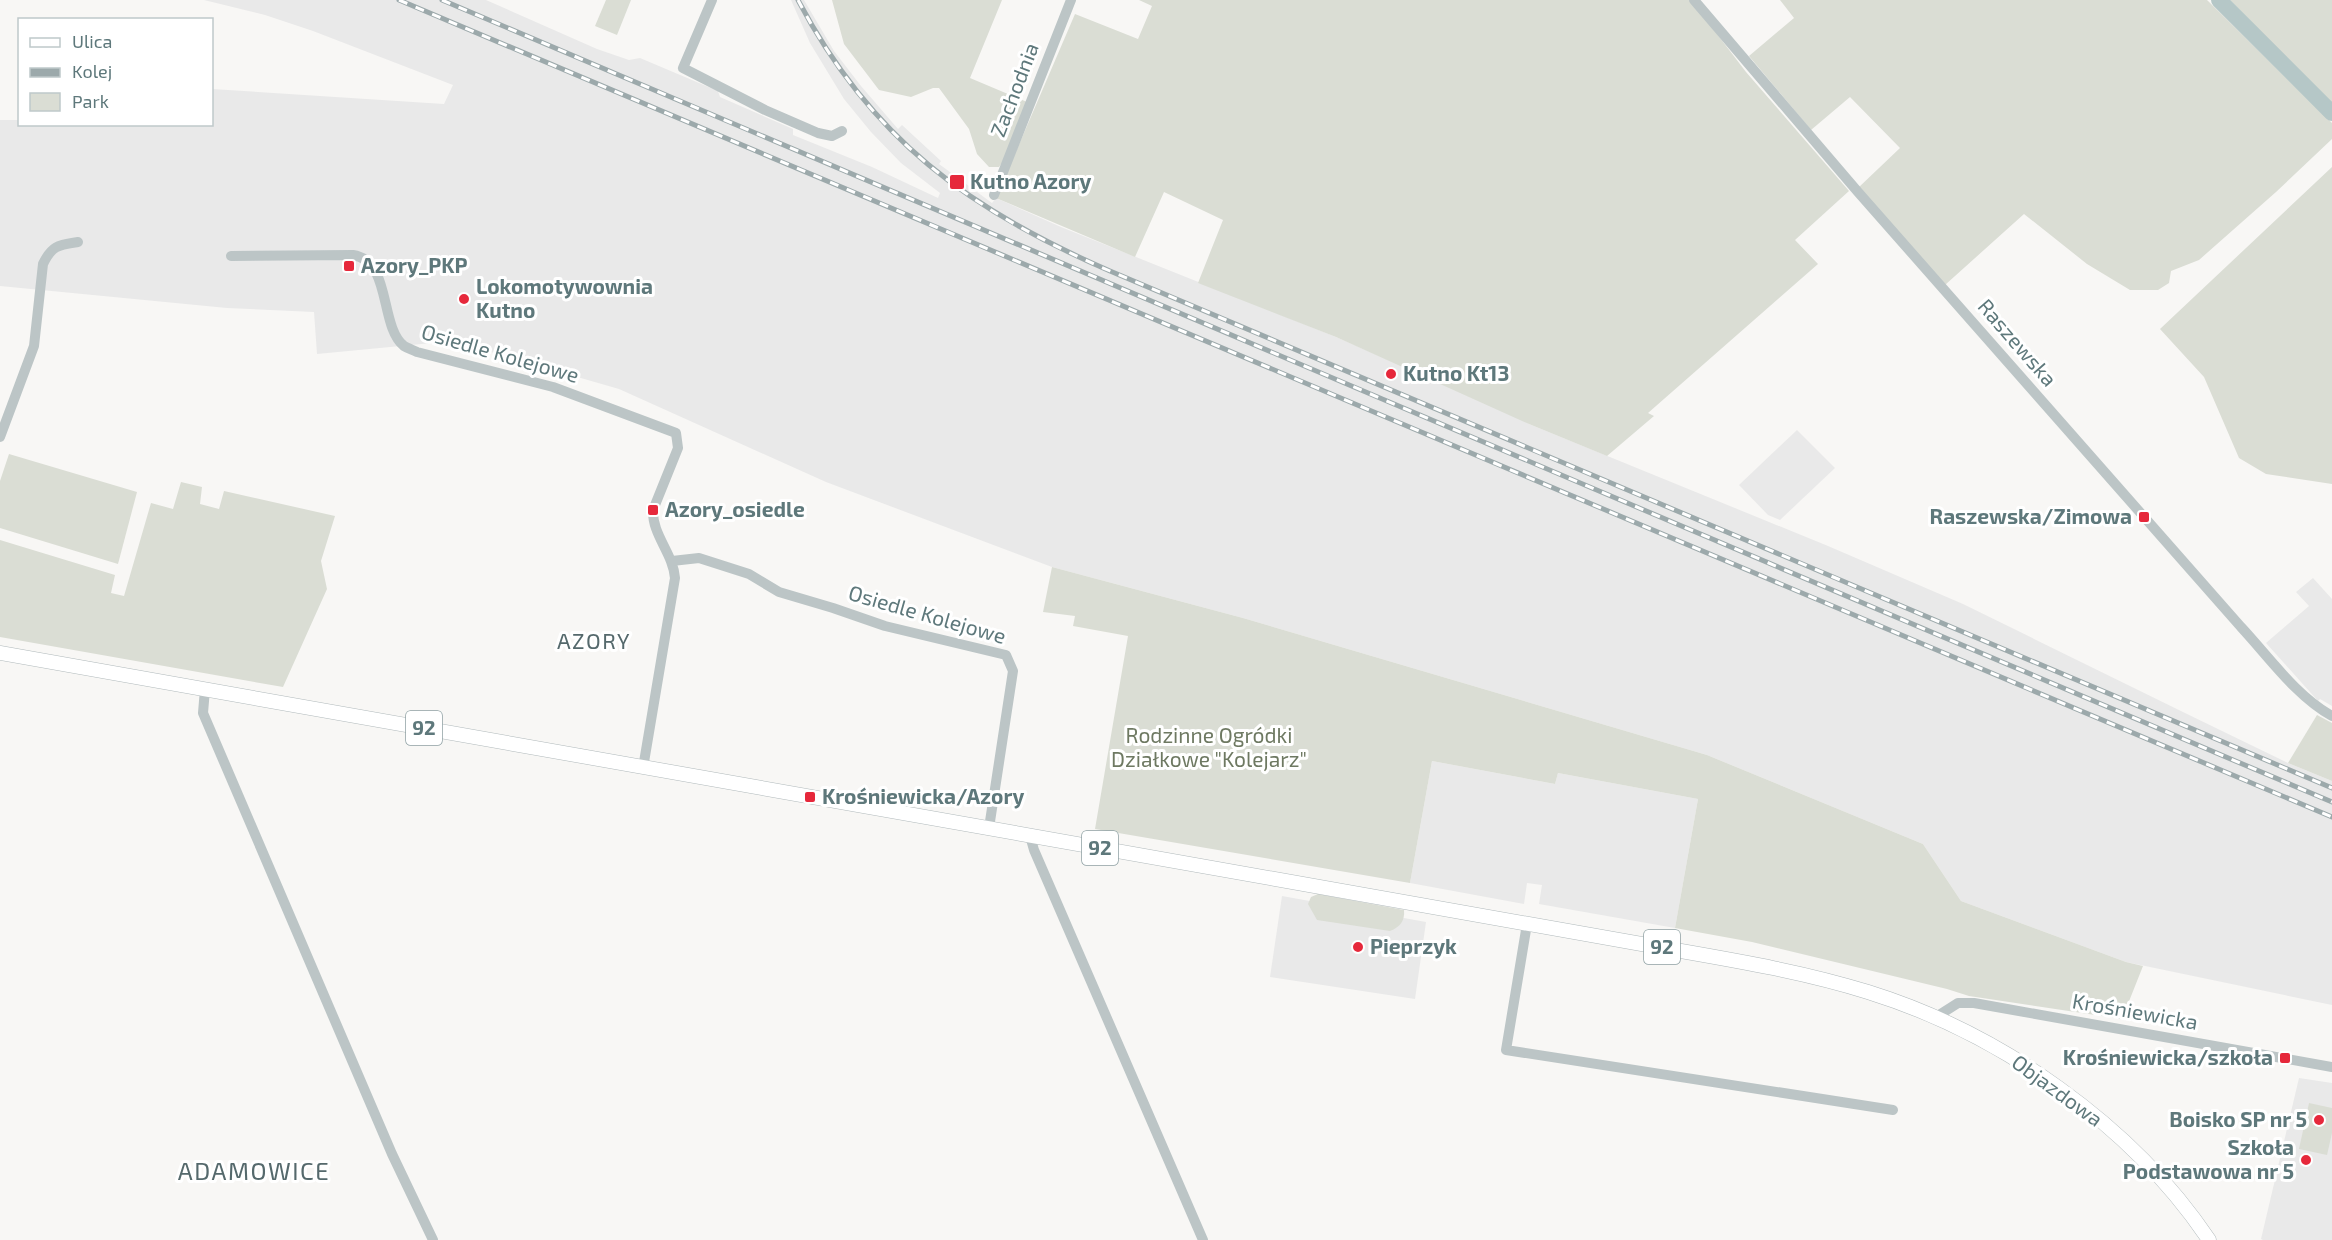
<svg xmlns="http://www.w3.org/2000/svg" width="2332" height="1240" font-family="'Exo 2',sans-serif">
<rect width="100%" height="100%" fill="#f8f7f5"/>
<g fill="#e9e9e9">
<polygon points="204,0 486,0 597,49 629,60 640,58 718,91 720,97 793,129 793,135 872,167 938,198 940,193 901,163 871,132 844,99 810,43 791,0 804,0 834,51 861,86 898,129 902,125 941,161 939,164 992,203 996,198 1061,227 1336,337 1514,415 1529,424 1828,546 1963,604 2185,713 2288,763 2332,781 2332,1005 2126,962 1961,901 1923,844 1707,755 1243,618 1052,567 826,482 619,389 453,341 317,354 314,312 227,308 0,286 0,120 19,120 20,124 212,124 212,89 444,104 453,85 313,31 265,15"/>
<polygon points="1797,430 1835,468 1780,520 1768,515 1739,485"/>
<polygon points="2313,578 2332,599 2332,706 2320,699 2318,701 2266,643 2309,606 2296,592"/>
<polygon points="1432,761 1555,784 1558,773 1698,799 1675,928 1539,904 1542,885 1527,883 1524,904 1410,883"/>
<polygon points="1282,896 1426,922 1415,999 1270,977"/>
<polygon points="2299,1078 2332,1083 2332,1240 2263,1240 2261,1239"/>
</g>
<g fill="#daddd4">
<polygon points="606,0 631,0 617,35 595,26"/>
<polygon points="832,0 1002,0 970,78 1027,102 1008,154 999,167 989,167 977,154 969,129 939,88 933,88 911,97 879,90 844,44"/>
<polygon points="1139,0 1691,0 1746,72 1849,191 1795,240 1818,264 1648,413 1654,416 1607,456 1529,424 1336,337 1198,283 1223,220 1164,192 1135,257 996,198 1075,14 1138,39 1152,6"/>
<polygon points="1780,0 2207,0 2332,123 2332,139 2276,192 2199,260 2171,271 2169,283 2158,290 2130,290 2087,264 2024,214 1945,285 1858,188 1900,148 1850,97 1811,130 1749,56 1794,18"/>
<polygon points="2230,0 2332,0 2332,105"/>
<polygon points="2332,167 2332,484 2266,474 2239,458 2204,377 2160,329"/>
<polygon points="9,454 137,492 118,564 0,528 0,481"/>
<polygon points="181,482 202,487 200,504 219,509 224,491 335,516 321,561 327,589 283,687 0,637 0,540 115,575 111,593 124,596 151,503 173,509"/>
<polygon points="1052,567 1243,618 1707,755 1923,844 1961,901 2126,962 2143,966 2122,1019 1969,996 1947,989 1752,942 1675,928 1698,799 1558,773 1555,784 1432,761 1410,883 1095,829 1128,636 1073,626 1075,616 1043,612"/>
<polygon points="2317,715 2332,723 2332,781 2288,763"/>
<path d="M1318 894 1404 910C1405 921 1400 927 1390 931L1317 920 1308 904 1311 897Z"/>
<polygon points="2309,1103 2332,1108 2332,1133 2327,1155 2299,1149"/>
</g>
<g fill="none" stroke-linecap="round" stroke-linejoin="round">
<polyline stroke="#b5c7c7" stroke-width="16" points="2219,0 2332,113"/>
<g stroke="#b0b9bb" stroke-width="15">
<path id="major" d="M0 653 1681 951C1744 962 1807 973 1868 992 2000 1033 2132 1125 2209 1240"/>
</g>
<g stroke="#bcc5c6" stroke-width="10">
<polyline points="712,0 683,68 765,110 818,133 832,136 842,131"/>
<path d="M1694 0 1858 192 2241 627C2269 657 2296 696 2332 716"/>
<polyline points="994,195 1071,0"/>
<path d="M231 256 353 255C392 261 379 326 404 346 407 348 413 350 417 352L553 387 676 433 678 448 653 510C652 535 673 553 675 578L643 768"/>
<path d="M0 437 34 346 43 264C52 245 59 245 78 242"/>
<polyline points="672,561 699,558 749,574 779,592 833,608 885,626 1006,655 1013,671 989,828"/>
<polyline points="205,689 203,713 392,1154 433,1240"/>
<polyline points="1030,836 1034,850 1203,1240"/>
<polyline points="1527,924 1506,1050 1893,1110"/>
<polyline points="1936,1017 1958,1003 1974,1003 2332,1067"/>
</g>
<use href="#major" stroke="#fff" stroke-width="14"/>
<g stroke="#9ca9ab" stroke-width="5">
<g id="rail">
<polyline points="399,0 2332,817"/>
<polyline points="442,0 2332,802"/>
<path d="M798 0C871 139 969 210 1110 271L2332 788"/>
</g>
</g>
<use href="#rail" stroke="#fff" stroke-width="3" stroke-dasharray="9" stroke-linecap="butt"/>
</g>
<g fill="#e6283b" stroke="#fff" stroke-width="2">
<rect x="949" y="174" width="16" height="16" rx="3"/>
<rect x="343" y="260" width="12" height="12" rx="3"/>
<circle cx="464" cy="299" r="6"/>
<circle cx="1391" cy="374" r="6"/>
<rect x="647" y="504" width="12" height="12" rx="3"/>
<rect x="2138" y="511" width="12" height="12" rx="3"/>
<rect x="804" y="791" width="12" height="12" rx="3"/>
<circle cx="1358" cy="947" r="6"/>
<rect x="2279" y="1052" width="12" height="12" rx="3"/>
<circle cx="2319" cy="1120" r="6"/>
<circle cx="2306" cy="1160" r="6"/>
</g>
<g text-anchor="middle" stroke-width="6" stroke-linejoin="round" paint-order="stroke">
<g fill="#fff" stroke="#8ea0a3" stroke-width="1.5">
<rect x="406" y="711" width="36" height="34" rx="4.5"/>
<rect x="1082" y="831" width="36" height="34" rx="4.5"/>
<rect x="1644" y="930" width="36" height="34" rx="4.5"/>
</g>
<g font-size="20" font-weight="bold" fill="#5e787b">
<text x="424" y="735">92</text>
<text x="1100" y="855">92</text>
<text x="1662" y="954">92</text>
</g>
<g font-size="21" fill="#5e787b" stroke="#fff">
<text transform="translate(1015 90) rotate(-69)" y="7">Zachodnia</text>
<text transform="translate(2017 343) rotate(49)" y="7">Raszewska</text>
<text transform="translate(500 354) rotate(16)" y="7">Osiedle Kolejowe</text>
<text transform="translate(927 615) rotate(16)" y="7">Osiedle Kolejowe</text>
<text transform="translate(2135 1012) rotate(10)" y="7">Krośniewicka</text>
<text transform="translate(2057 1091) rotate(36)" y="7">Objazdowa</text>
</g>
<g font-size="21" font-weight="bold" fill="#5e787b" stroke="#fff" text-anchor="start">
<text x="970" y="189">Kutno Azory</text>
<text x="361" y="273">Azory_PKP</text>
<text x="476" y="294">Lokomotywownia<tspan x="476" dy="24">Kutno</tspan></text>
<text x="1403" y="381">Kutno Kt13</text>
<text x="665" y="517">Azory_osiedle</text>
<text x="2132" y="524" text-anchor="end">Raszewska/Zimowa</text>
<text x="822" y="804">Krośniewicka/Azory</text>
<text x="1370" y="954">Pieprzyk</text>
<text x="2273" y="1065" text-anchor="end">Krośniewicka/szkoła</text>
<text x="2307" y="1127" text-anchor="end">Boisko SP nr 5</text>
<text x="2294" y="1155" text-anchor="end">Szkoła<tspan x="2294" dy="24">Podstawowa nr 5</tspan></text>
</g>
<g font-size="21" fill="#6e7962" stroke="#fff">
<text x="1209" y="743">Rodzinne Ogródki<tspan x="1209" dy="24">Działkowe "Kolejarz"</tspan></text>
</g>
<g font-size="22" letter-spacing="1.5" fill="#55696c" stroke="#fff">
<text x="594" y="649">AZORY</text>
</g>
<g font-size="24" letter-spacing="1.5" fill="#55696c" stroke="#fff">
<text x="254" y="1180">ADAMOWICE</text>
</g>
</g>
<rect x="18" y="18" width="195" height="108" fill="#ffffff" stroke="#bfc9ca" stroke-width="1.5"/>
<rect x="30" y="38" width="30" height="9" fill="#ffffff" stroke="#bfc9ca" stroke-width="1.5"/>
<text x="72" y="48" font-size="18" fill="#5e787b">Ulica</text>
<rect x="30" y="68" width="30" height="9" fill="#9ca9ab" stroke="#bfc9ca" stroke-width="1.5"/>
<text x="72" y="78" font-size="18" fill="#5e787b">Kolej</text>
<rect x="30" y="93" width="30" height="18" fill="#daddd4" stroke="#bfc9ca" stroke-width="1.5"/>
<text x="72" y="108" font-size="18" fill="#5e787b">Park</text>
</svg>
